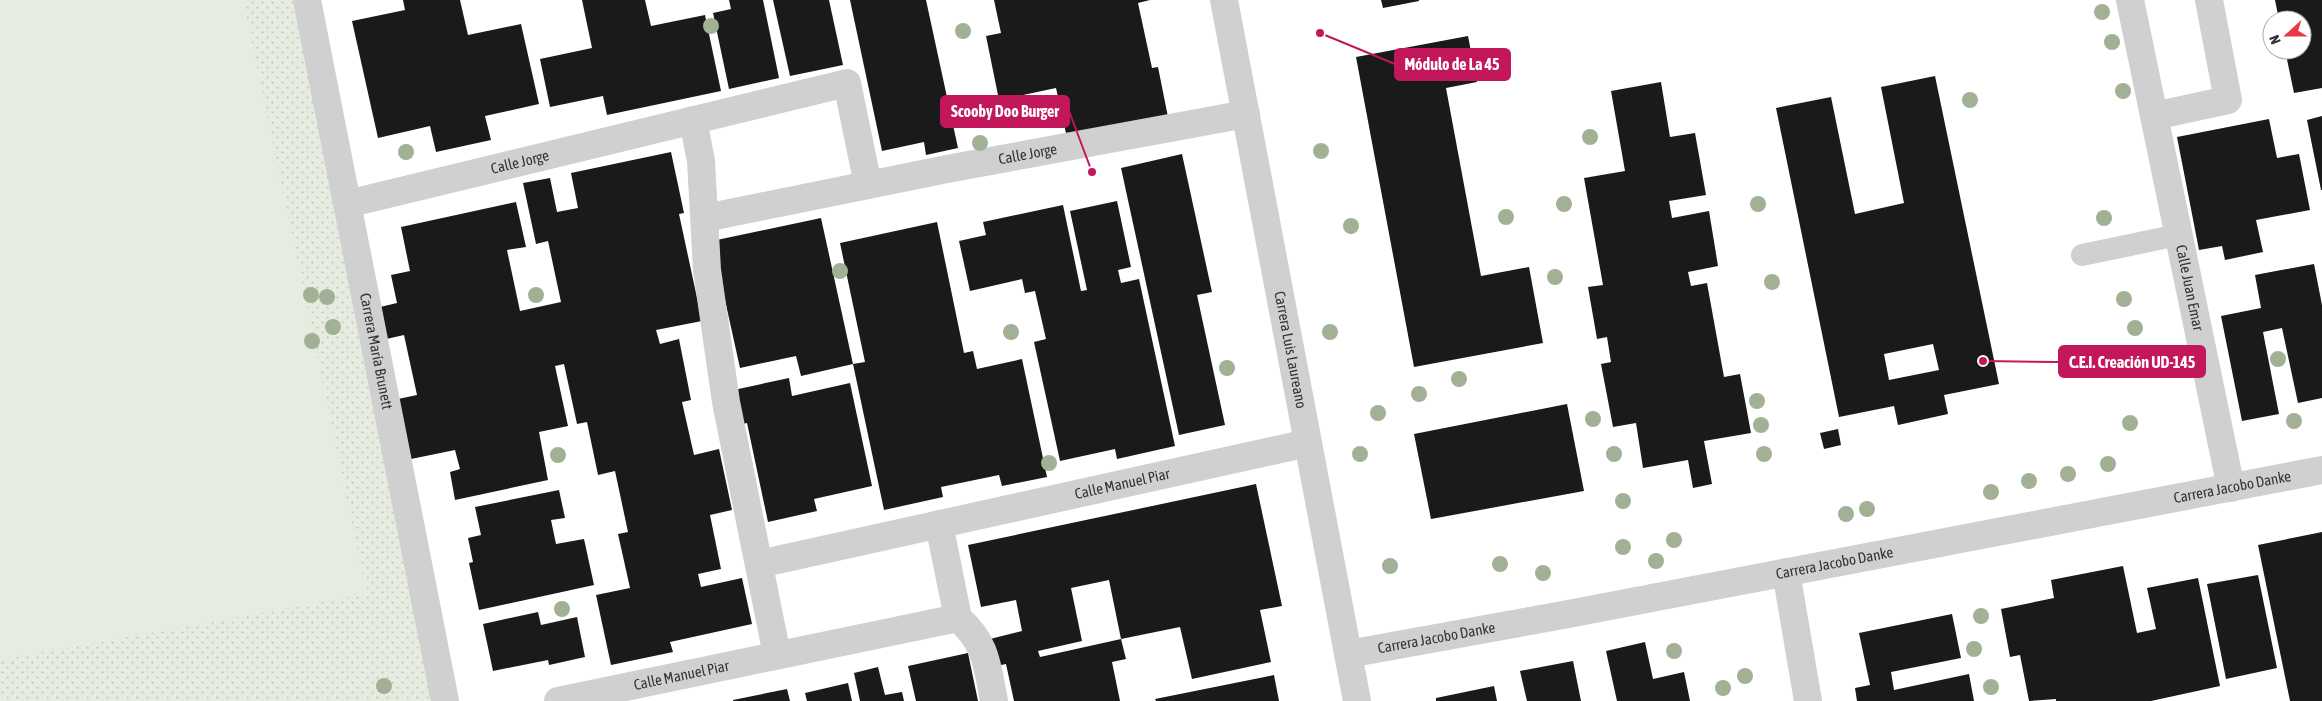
<svg xmlns="http://www.w3.org/2000/svg" width="2322" height="701" font-family="'Asap Condensed',sans-serif">
<defs>
<pattern id="grass-dots" width="8" height="8" patternUnits="userSpaceOnUse" patternTransform="scale(1.25)"><rect width="8" height="8" fill="#e6ecdf"/><path d="M2 2h.1M6 6h.1" fill="none" stroke="#c6cbc0" stroke-width="1.8" stroke-linecap="round"/></pattern>
</defs>
<rect width="100%" height="100%" fill="#fff"/>
<polygon fill="url(#grass-dots)" points="0,0 307,0 445,701 0,701"/>
<polygon fill="#e6ecdf" points="0,0 243,0 367,594 0,660"/>
<g fill="#1a1a1a" fill-rule="evenodd">
<polygon points="403,0 460,0 468,35 521,24 539,104 485,116 491,140 436,152 430,126 378,138 352,21 405,10"/>
<polygon points="582,0 645,0 651,26 705,15 721,91 607,115 603,96 550,107 540,59 592,48"/>
<polygon points="729,0 763,0 779,78 729,89 713,13 731,9"/>
<polygon points="773,0 829,0 843,65 790,76"/>
<polygon points="850,0 926,0 958,148 926,155 924,142 882,151"/>
<polygon points="994,0 1150,0 1138,3 1152,68 1158,67 1168,117 1067,138 1056,88 999,100 986,36 1001,33"/>
<polygon points="1381,0 1419,0 1419,1 1383,8"/>
<polygon points="2275,0 2322,0 2322,88 2294,93 2285,50 2302,50 2302,20 2279,20"/>
<polygon points="1468,36 1477,82 1446,88 1481,276 1529,267 1543,343 1414,367 1356,57"/>
<path d="M1935 76 1999 384 1944 395 1948 414 1898 425 1894 406 1839 417 1776 108 1831 97 1855 214 1904 203 1881 87ZM1933 344 1939 370 1889 380 1884 354Z"/>
<polygon points="1661,82 1670,137 1695,133 1706,195 1669,201 1672,218 1709,211 1718,266 1688,272 1691,286 1707,283 1724,377 1740,374 1751,433 1704,441 1712,484 1693,488 1688,460 1643,468 1636,423 1613,427 1601,364 1611,362 1607,337 1597,339 1588,287 1603,285 1584,178 1625,171 1611,91"/>
<polygon points="2322,116 2322,190 2321,190 2307,120"/>
<polygon points="2269,119 2277,158 2299,154 2310,210 2256,220 2263,252 2225,260 2222,246 2199,250 2177,137"/>
<polygon points="671,152 684,213 679,214 702,321 656,330 660,344 679,339 691,400 682,402 694,455 719,449 732,510 710,515 721,569 698,574 701,587 742,578 752,624 670,642 673,652 611,665 596,595 630,588 618,534 628,532 615,471 598,475 587,422 577,424 564,364 555,366 568,426 539,432 548,480 455,500 450,472 460,469 455,450 411,459 398,399 417,395 404,335 382,340 376,308 397,303 391,275 410,271 401,227 516,202 526,247 507,250 520,311 561,302 548,241 536,244 523,183 550,178 557,212 578,208 571,173"/>
<polygon points="1182,154 1212,292 1197,295 1225,425 1179,435 1121,168"/>
<polygon points="1117,201 1131,267 1118,270 1121,283 1139,279 1175,446 1117,459 1115,449 1060,461 1034,342 1046,339 1035,291 1025,293 1022,279 970,291 959,241 986,235 983,222 1063,205 1081,291 1087,290 1070,211"/>
<polygon points="821,218 853,364 801,376 796,356 740,368 712,241"/>
<polygon points="937,222 964,353 973,351 977,369 1022,359 1047,477 1002,486 999,475 941,487 943,497 884,510 853,364 865,362 840,243"/>
<polygon points="2314,264 2322,305 2322,398 2298,403 2282,328 2263,332 2279,414 2242,421 2221,316 2261,308 2255,275"/>
<polygon points="789,378 792,396 850,383 872,486 814,499 817,511 768,522 747,423 736,426 729,391"/>
<polygon points="1567,404 1584,491 1431,519 1414,434"/>
<polygon points="1838,429 1841,445 1824,449 1820,433"/>
<path d="M1256 484 1282 606 1260 610 1271 662 1192 679 1180 627 1121 639 1126 659 1112 662 1120 701H1014L1006 664 996 666 990 639 1022 631 1016 600 981 607 968 545ZM1109 580 1121 639 1040 657 1038 651 1082 641 1071 588Z"/>
<polygon points="559,490 565,518 551,520 556,544 584,539 594,585 479,610 469,563 473,562 468,538 481,535 475,507"/>
<polygon points="2322,532 2322,701 2290,701 2258,545"/>
<polygon points="2123,566 2137,633 2156,629 2147,588 2198,578 2220,686 2151,701 2056,701 2056,699 2029,701 2020,655 2010,657 2001,609 2054,598 2051,580"/>
<polygon points="2258,575 2277,668 2226,679 2207,584"/>
<polygon points="538,612 541,625 577,617 585,657 549,665 548,660 493,671 483,624"/>
<polygon points="1952,614 1961,658 1891,672 1894,690 1969,674 1974,701 1857,701 1855,688 1870,685 1859,633"/>
<polygon points="1645,642 1653,679 1684,672 1690,701 1617,701 1606,651"/>
<polygon points="968,653 978,701 916,701 908,666"/>
<polygon points="1573,661 1581,701 1527,701 1520,671"/>
<polygon points="878,667 885,695 902,692 904,701 860,701 854,673"/>
<polygon points="1274,675 1279,701 1156,701 1155,699"/>
<polygon points="848,683 852,701 807,701 805,693"/>
<polygon points="1494,686 1497,701 1436,701 1436,698"/>
<polygon points="787,689 790,701 733,701 733,700"/>
</g>
<g fill="none" stroke-linecap="round" stroke-linejoin="round">
<polyline stroke="#d0d0d0" stroke-width="22" points="2082,255 2178,235"/>
<g stroke="#d0d0d0" stroke-width="28">
<path id="s1" d="M307 0 445 701"/>
<path id="s2" d="M1224 0 1357 701"/>
<path id="s3" d="M2130 0 2231 488"/>
<polyline points="2154,116 2228,100 2209,0"/>
<polyline points="693,120 701,161 707,270 726,402 777,655"/>
<path id="s4" d="M347 204 847 83 868 185"/>
<path id="s5" d="M705 218 947 169 1246 114"/>
<polyline points="939,524 958,618"/>
<path id="s6" d="M759 564 1308 443"/>
<polyline points="1786,572 1808,701"/>
<path d="M958 618C987 644 987 665 994 701"/>
<path id="s7" d="M1348 654 1563 615 2322 470"/>
<path id="s8" d="M558 701 958 618"/>
</g>
</g>
<g fill="#a2b095">
<circle cx="2102" cy="12" r="8"/>
<circle cx="711" cy="26" r="8"/>
<circle cx="963" cy="31" r="8"/>
<circle cx="2112" cy="42" r="8"/>
<circle cx="2123" cy="91" r="8"/>
<circle cx="1970" cy="100" r="8"/>
<circle cx="1590" cy="137" r="8"/>
<circle cx="980" cy="143" r="8"/>
<circle cx="1321" cy="151" r="8"/>
<circle cx="406" cy="152" r="8"/>
<circle cx="1564" cy="204" r="8"/>
<circle cx="1758" cy="204" r="8"/>
<circle cx="1506" cy="217" r="8"/>
<circle cx="2104" cy="218" r="8"/>
<circle cx="1351" cy="226" r="8"/>
<circle cx="840" cy="271" r="8"/>
<circle cx="1555" cy="277" r="8"/>
<circle cx="1772" cy="282" r="8"/>
<circle cx="311" cy="295" r="8"/>
<circle cx="536" cy="295" r="8"/>
<circle cx="327" cy="297" r="8"/>
<circle cx="2124" cy="299" r="8"/>
<circle cx="333" cy="327" r="8"/>
<circle cx="2135" cy="328" r="8"/>
<circle cx="1011" cy="332" r="8"/>
<circle cx="1330" cy="332" r="8"/>
<circle cx="312" cy="341" r="8"/>
<circle cx="2278" cy="359" r="8"/>
<circle cx="1227" cy="368" r="8"/>
<circle cx="1459" cy="379" r="8"/>
<circle cx="1419" cy="394" r="8"/>
<circle cx="1757" cy="401" r="8"/>
<circle cx="1378" cy="413" r="8"/>
<circle cx="1593" cy="419" r="8"/>
<circle cx="2294" cy="421" r="8"/>
<circle cx="2130" cy="423" r="8"/>
<circle cx="1761" cy="425" r="8"/>
<circle cx="1360" cy="454" r="8"/>
<circle cx="1614" cy="454" r="8"/>
<circle cx="1764" cy="454" r="8"/>
<circle cx="558" cy="455" r="8"/>
<circle cx="1049" cy="463" r="8"/>
<circle cx="2108" cy="464" r="8"/>
<circle cx="2068" cy="474" r="8"/>
<circle cx="2029" cy="481" r="8"/>
<circle cx="1991" cy="492" r="8"/>
<circle cx="1623" cy="501" r="8"/>
<circle cx="1867" cy="509" r="8"/>
<circle cx="1846" cy="514" r="8"/>
<circle cx="1674" cy="540" r="8"/>
<circle cx="1623" cy="547" r="8"/>
<circle cx="1656" cy="561" r="8"/>
<circle cx="1500" cy="564" r="8"/>
<circle cx="1390" cy="566" r="8"/>
<circle cx="1543" cy="573" r="8"/>
<circle cx="562" cy="609" r="8"/>
<circle cx="1981" cy="616" r="8"/>
<circle cx="1974" cy="649" r="8"/>
<circle cx="1674" cy="651" r="8"/>
<circle cx="1745" cy="676" r="8"/>
<circle cx="384" cy="686" r="8"/>
<circle cx="1991" cy="687" r="8"/>
<circle cx="1723" cy="688" r="8"/>
</g>
<g text-anchor="middle" stroke-width="5" stroke-linejoin="round" paint-order="stroke">
<g font-size="15" fill="#333" stroke="#fff">
<text dy="5" stroke="none"><textPath href="#s5" startOffset="329">Calle Jorge</textPath></text>
<text dy="5" stroke="none"><textPath href="#s4" startOffset="178">Calle Jorge</textPath></text>
<text dy="5" stroke="none"><textPath href="#s3" startOffset="294">Calle Juan Emar</textPath></text>
<text dy="5" stroke="none"><textPath href="#s1" startOffset="358">Carrera María Brunett</textPath></text>
<text dy="5" stroke="none"><textPath href="#s2" startOffset="356">Carrera Luis Laureano</textPath></text>
<text dy="5" stroke="none"><textPath href="#s6" startOffset="372">Calle Manuel Piar</textPath></text>
<text dy="5" stroke="none"><textPath href="#s7" startOffset="900">Carrera Jacobo Danke</textPath></text>
<text dy="5" stroke="none"><textPath href="#s7" startOffset="495">Carrera Jacobo Danke</textPath></text>
<text dy="5" stroke="none"><textPath href="#s7" startOffset="90">Carrera Jacobo Danke</textPath></text>
<text dy="5" stroke="none"><textPath href="#s8" startOffset="126">Calle Manuel Piar</textPath></text>
</g>
</g>
<path fill="none" stroke="#c2185b" stroke-width="2" d="M1320 33L1395 64M1092 172L1069 111M1983 361L2059 362"/>
<g fill="#c2185b" stroke="#fff" stroke-width="2">
<circle cx="1320" cy="33" r="5"/>
<circle cx="1092" cy="172" r="5"/>
<circle cx="1983" cy="361" r="5"/>
</g>
<g fill="#c2185b" stroke="#c2185b" stroke-width="2">
<rect x="1395" y="49" width="115" height="31" rx="5"/>
<rect x="941" y="96" width="128" height="31" rx="5"/>
<rect x="2059" y="346" width="146" height="31" rx="5"/>
</g>
<g font-size="16" text-anchor="middle" font-weight="bold" fill="#fff">
<text x="1452" y="70">Módulo de La 45</text>
<text x="1005" y="117">Scooby Doo Burger</text>
<text x="2132" y="368">C.E.I. Creación UD-145</text>
</g>
<g transform="translate(2287 35) rotate(249)"><circle r="24" fill="#ffffff" stroke="#adadad"/>
<path d="M0-4L9 19L0 12L-9 19Z" fill="#e63946"/>
<text y="-8" font-size="14" font-weight="bold" text-anchor="middle" fill="#333333">N</text>
</g>
</svg>
